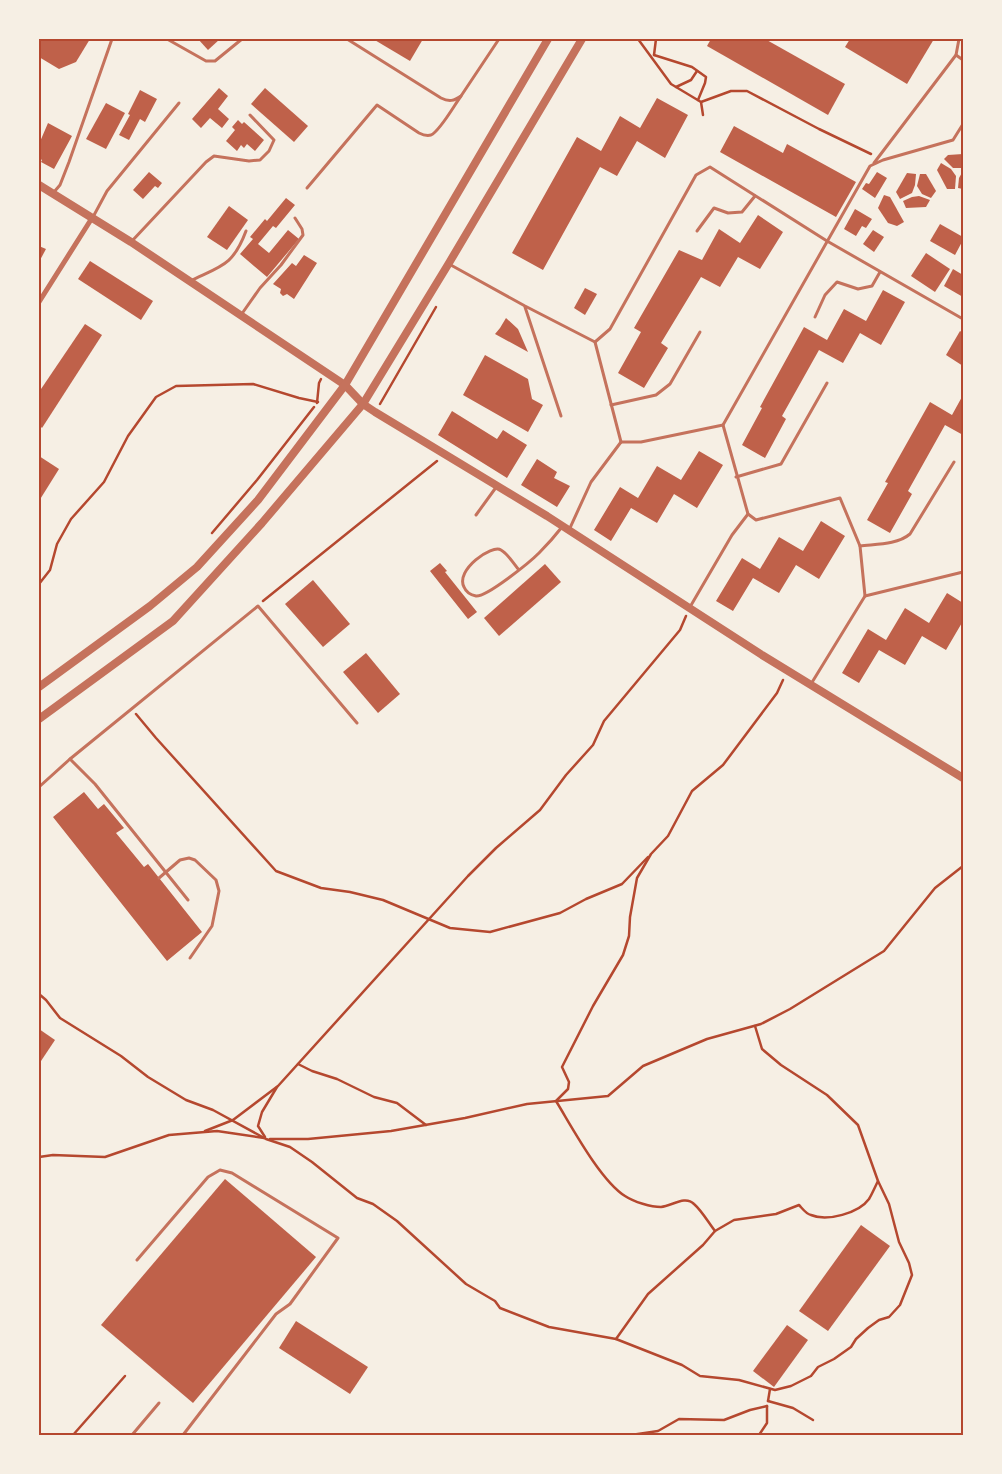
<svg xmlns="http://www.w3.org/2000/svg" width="1002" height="1474" font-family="'Sofia Sans Condensed',sans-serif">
<rect width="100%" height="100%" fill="#f6efe4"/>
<g fill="#bf614a">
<polygon points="39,39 90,39 76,62 59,69 39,57"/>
<polygon points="198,39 220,39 208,50"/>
<polygon points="373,39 423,39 410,61"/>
<polygon points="711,39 765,39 845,84 828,115 707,46"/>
<polygon points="850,39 934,39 907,84 845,47"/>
<polygon points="219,88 228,96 218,109 229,119 222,128 210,118 201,128 192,119"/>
<polygon points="265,88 308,126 294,142 251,104"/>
<polygon points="140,90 157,99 145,122 140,119 129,140 119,135 130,115 128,114"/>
<polygon points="657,98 688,115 665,158 637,141 617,176 600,167 543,270 512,253 577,137 601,151 620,116 640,128"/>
<polygon points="106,103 125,113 106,149 86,139"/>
<polygon points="238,120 242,124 244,122 264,140 255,151 247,144 244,148 241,145 237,151 226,141 235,130 232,127"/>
<polygon points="48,123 72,136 54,169 41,162 42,160 39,158 39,144"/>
<polygon points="734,126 783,153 787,144 856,182 836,217 720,152"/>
<polygon points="963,154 962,168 953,168 944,159 948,155"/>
<polygon points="941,163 951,169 956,176 955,189 947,189 937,170"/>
<polygon points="963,171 963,189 958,188 959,178"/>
<polygon points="149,172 162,183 158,188 155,186 143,199 133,190"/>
<polygon points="877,172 887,178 875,198 862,189 866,183 869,184"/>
<polygon points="907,173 916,174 915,185 912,193 900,199 896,192"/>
<polygon points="920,174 926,174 936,191 931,198 922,194 917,186"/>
<polygon points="884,195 890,197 904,222 897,226 888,223 878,208"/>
<polygon points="919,196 930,200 926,207 906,208 903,201 912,197"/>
<polygon points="286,198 295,205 276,228 273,226 258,244 269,253 288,230 299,239 267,277 240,254 253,239 250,237 265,219 267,221"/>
<polygon points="229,206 248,220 227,250 207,237"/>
<polygon points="855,209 872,219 866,228 862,226 856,236 844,229"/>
<polygon points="758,215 783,232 760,269 738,257 720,287 701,277 661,343 668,348 644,388 618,373 641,332 634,328 679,250 702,260 719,229 740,243"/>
<polygon points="940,224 963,237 963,240 955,255 930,241"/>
<polygon points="873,230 884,237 874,252 863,244"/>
<polygon points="39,246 46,249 39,262"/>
<polygon points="926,253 950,269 935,292 911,276"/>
<polygon points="304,255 317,263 294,299 287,294 283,296 280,293 281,289 273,284 292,263 296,266"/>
<polygon points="90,261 153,301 141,320 78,279"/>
<polygon points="953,269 963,275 963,297 944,286"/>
<polygon points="585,288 597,294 585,315 574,308"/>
<polygon points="883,290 905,302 881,345 860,333 843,363 819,350 782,416 786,419 765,458 742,445 762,408 760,407 804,327 827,340 844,309 866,321"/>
<polygon points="506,318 518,329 528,352 495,334 500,328"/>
<polygon points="85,324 102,335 42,428 39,425 39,392"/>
<polygon points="960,331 963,333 963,366 946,355"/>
<polygon points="485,355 528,379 532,399 543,405 528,432 463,395"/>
<polygon points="963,395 963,435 945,425 908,491 912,494 890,533 867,520 888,483 885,482 930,402 952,415"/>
<polygon points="452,411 497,439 503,430 527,445 507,478 438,435"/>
<polygon points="699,451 723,465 697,508 674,494 657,523 631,508 611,541 594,530 620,487 638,498 657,466 681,480"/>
<polygon points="39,456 59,469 39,501"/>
<polygon points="537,459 557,472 554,478 570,486 557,507 521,485"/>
<polygon points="821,521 845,536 819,579 796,565 779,593 753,578 733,611 716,601 742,558 760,569 779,537 803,551"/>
<polygon points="440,563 447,571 445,572 477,612 468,619 430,571"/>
<polygon points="545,564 561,582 499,636 484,618"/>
<polygon points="313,580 350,624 323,647 285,604"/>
<polygon points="947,593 963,603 963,621 946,650 922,636 905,665 879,650 859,683 842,673 868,629 886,640 905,608 929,623"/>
<polygon points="366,653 400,694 378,713 343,672"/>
<polygon points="84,792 98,809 104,804 124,828 116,833 144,867 148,864 202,932 167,961 53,817"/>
<polygon points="39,1029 55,1040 39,1064"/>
<polygon points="225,1179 316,1257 193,1403 101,1325"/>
<polygon points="861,1225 890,1246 828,1331 799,1311"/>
<polygon points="296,1321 368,1367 350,1394 279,1348"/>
<polygon points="787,1325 808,1340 774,1387 753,1371"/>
</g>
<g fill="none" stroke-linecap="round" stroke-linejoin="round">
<g stroke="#b5482f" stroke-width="2.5">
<polyline points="638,39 671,84 701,102 731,91 747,91 819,129 871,154"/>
<polyline points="654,55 692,67 706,77 705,83 698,100"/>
<polyline points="654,55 656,39"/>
<polyline points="676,87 691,80 697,71"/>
<polyline points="701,102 703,115"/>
<polyline points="317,403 319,383 321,379"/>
<polyline points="380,404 436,307"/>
<polyline points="212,533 257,480 314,407"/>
<polyline points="39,584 50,570 57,544 71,519 104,482 128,436 156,397 176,386 253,384 299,398 318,402"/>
<polyline points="263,601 437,461"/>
<polyline points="136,714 156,738 276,871 321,888 350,892 383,900 450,928 490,932 560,913 586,899 622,884 648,857"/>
<polyline points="39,994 46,1000 60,1018 121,1056 148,1077 186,1100 213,1110 266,1139 290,1147 312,1162 357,1198 373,1204 397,1221 466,1284 495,1301 500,1308 549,1327 616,1339 682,1365 700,1376 739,1380 775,1390 791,1386 811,1376 818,1367 834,1359 851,1347 856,1339 868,1328 879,1320 889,1317 900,1305 912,1275 909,1263 899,1242 889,1204 878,1181 858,1125 827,1095 781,1065 762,1049 755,1026"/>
<polyline points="298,1064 312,1071 337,1079 374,1097 397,1103 426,1125"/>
<polyline points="205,1131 233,1120 278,1086 468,876 496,848 540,810 566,775 593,745 604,721 680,630 686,616"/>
<polyline points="265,1137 258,1126 262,1112 277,1087"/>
<polyline points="270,1139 308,1139 391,1131 465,1118 527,1104 608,1096 643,1066 707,1039 761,1024 790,1009 884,951 935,888 963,866"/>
<polyline points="39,1157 53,1155 105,1157 169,1135 217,1131 264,1138"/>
<path d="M715 1231C708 1222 702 1211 694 1204 685 1195 672 1206 661 1207 651 1207 634 1202 625 1196 600 1180 572 1127 556 1101L568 1089 569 1082 562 1067 593 1006 623 955 629 936 630 917 637 878 651 854 668 836 692 791 723 765 777 693 783 680"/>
<path d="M616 1339 648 1294 703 1245 715 1231 734 1220 776 1214 799 1205C802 1208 806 1214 811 1215 827 1222 859 1213 869 1199 872 1194 875 1187 878 1181"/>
<polyline points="768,1401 793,1408 813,1420"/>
<polyline points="768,1401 770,1389"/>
<polyline points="73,1435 125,1376"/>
<polyline points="631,1435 658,1431 679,1419 724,1420 750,1410 767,1406"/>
<polyline points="759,1435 767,1423 767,1406"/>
</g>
<g stroke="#c5725c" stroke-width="3">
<polyline points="167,39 206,61 215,61 242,39"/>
<path d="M347 39 441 98C449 102 454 101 461 96L499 39"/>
<polyline points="956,55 963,60"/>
<polyline points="874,163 956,55 959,39"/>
<path d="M307 188 377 105 419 133C423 135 427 136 431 135 440 131 455 104 461 96"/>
<polyline points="54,192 60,185 69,162 112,39"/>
<polyline points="93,217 107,191 179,103"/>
<polyline points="697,231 714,208 728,213 742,212 755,196"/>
<polyline points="132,241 206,162 214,156 249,161 260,160 269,151 274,140 250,115"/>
<polyline points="449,264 525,306 595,342 610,329 696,175 710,167 827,241 963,319"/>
<path d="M190 281C221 266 233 266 246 231"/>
<polyline points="525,307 561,416"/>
<polyline points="241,315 260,288 281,265 303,235 302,229 295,218"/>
<polyline points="815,317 825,295 837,282 858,289 872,286 880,272"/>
<polyline points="595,342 621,442"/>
<polyline points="611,405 656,395 670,384 700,332"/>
<polyline points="723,425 748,514 756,520 840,498 860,546 865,596 811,684"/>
<polyline points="621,442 641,442 723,425 870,166 883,160 953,140 963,124"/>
<polyline points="736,477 781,464 827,383"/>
<polyline points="476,515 497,486"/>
<polyline points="569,530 591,482 621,442"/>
<path d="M860 546C876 544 897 545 910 534L954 462"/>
<path d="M519 570C514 564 508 554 501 550 492 544 455 570 464 587 466 592 471 595 476 596 487 597 530 562 539 553 547 545 555 536 562 527"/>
<polyline points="865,596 963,572"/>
<polyline points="690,607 732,535 748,514"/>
<polyline points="70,759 95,784 188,900"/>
<polyline points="39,787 70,759 258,606 357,723"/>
<polyline points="159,878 180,860 189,858 195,860 216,880 219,891 212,926 190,958"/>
<polyline points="137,1260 208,1177 220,1170 232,1173 338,1238 290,1304 276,1314 183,1435"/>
<polyline points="132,1435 159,1403"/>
</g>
<polyline stroke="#c5725c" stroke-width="5" points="39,302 92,218"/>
<g stroke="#c5725c" stroke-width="8">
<polyline points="39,185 131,242 345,385 363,404 375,412 547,516 762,655 963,778"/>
<polyline points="39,687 150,606 197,567 258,500 345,385 548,39"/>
<polyline points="39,719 173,621 262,523 363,404 449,263 582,39"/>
</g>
</g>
<rect width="1002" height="1474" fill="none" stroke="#f6efe4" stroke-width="80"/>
<rect x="40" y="40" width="922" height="1394" fill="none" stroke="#b5482f" stroke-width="2"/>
</svg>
